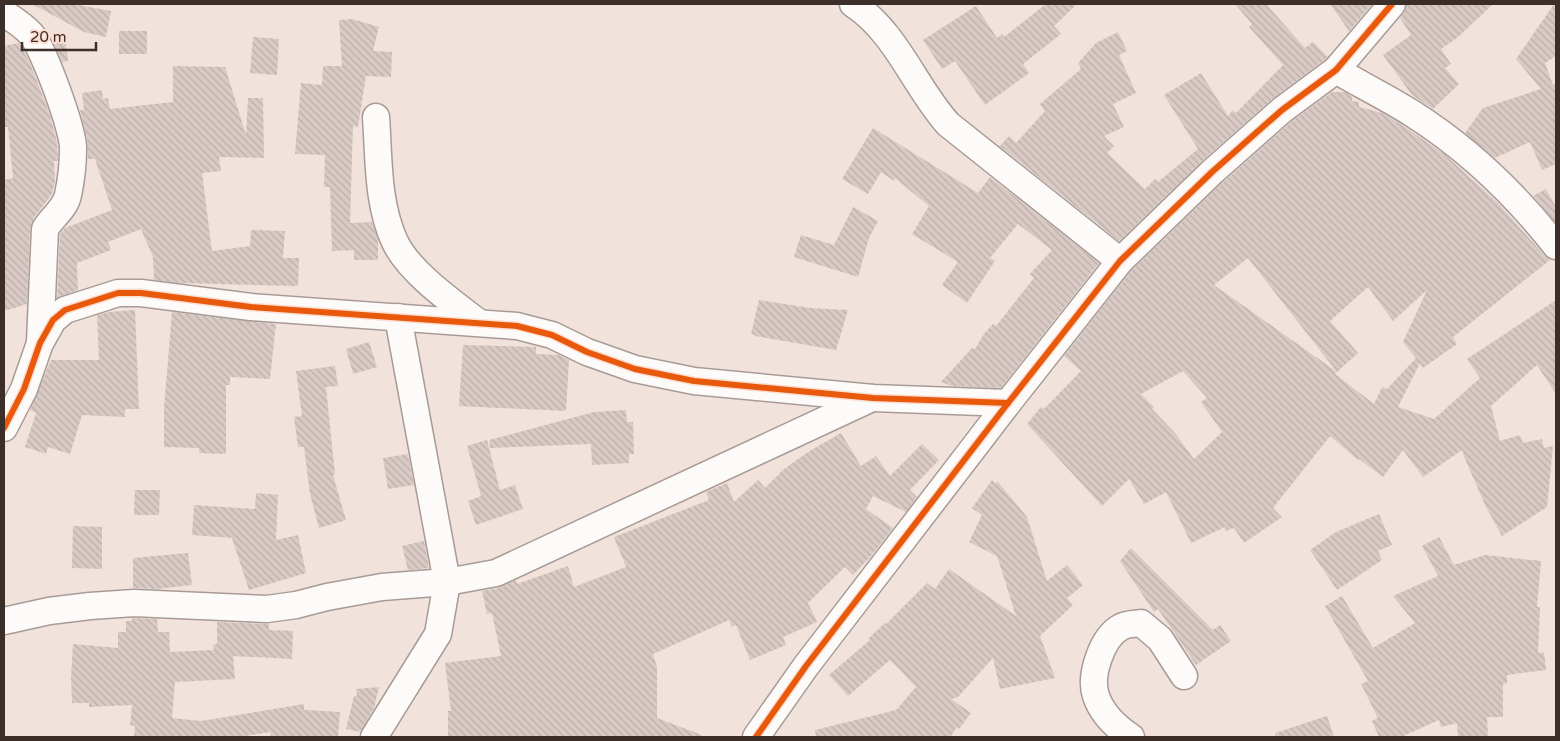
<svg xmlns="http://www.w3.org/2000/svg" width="1560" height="741" font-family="'Varela Round',sans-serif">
<defs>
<pattern id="building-back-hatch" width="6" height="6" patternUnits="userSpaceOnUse" patternTransform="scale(1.25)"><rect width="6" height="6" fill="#d9cac5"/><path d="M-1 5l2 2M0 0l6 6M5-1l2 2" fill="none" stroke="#bbaea9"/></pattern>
</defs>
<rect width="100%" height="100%" fill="#f2e2dc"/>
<g fill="url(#building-back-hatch)" fill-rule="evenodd">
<polygon points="32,4 73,4 111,11 106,37 84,32"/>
<polygon points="1046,4 1077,4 1054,26 1061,34 1023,64 1029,73 985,105 955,61 942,69 923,40 976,6 997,38 1002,34 1004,37"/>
<polygon points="1235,4 1266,4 1305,48 1313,42 1328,57 1272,99 1202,161 1119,241 1000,146 1009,136 1016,143 1045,111 1040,104 1081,69 1078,63 1096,43 1118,32 1127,51 1119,55 1136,93 1113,104 1124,127 1104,136 1114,146 1107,153 1145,189 1155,179 1158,182 1198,149 1164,95 1201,73 1228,116 1233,110 1236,113 1283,65 1249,27 1252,24"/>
<polygon points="1330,4 1372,4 1349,31"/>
<polygon points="1407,4 1493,4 1457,38 1441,49 1451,64 1445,68 1459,84 1433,109 1412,95 1383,55 1411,35 1400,18 1404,13"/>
<polygon points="1554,4 1556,4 1556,56 1545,63 1553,85 1556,84 1556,164 1542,170 1530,142 1495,158 1465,133 1483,108 1541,89 1516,59"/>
<polygon points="352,19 379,27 373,51 392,52 391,77 366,76 358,127 353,126 350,223 372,222 378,239 378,260 354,260 354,250 332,251 330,187 324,187 325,155 295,154 301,83 322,85 323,66 342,66 339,20"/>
<rect x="119" y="31" width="28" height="23"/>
<polygon points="65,37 68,61 62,62 52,39"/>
<polygon points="253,37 279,39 277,75 250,73"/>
<polygon points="19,43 29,61 49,112 57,142 58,159 58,161 54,161 55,181 52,194 35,216 30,228 27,304 4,311 4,180 13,178 8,127 4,127 4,46"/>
<polygon points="173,66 225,67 246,135 248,98 263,98 264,158 219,157 221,171 202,173 212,251 250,246 251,230 285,231 283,258 299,258 298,286 179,283 154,280 153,257 141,229 108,242 111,250 77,263 78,290 57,298 60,234 65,228 112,210 95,159 88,159 87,138 80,110 84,110 82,93 102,90 103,99 108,98 110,109 173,102"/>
<path d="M1332 92H1345L1352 97V101L1359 102V107L1382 113 1405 127 1444 154 1497 202 1544 255 1550 260 1453 337 1457 344 1423 368 1420 363 1398 407 1434 419 1480 378 1467 359 1556 300V394L1537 365 1491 406 1500 441 1520 435 1523 443 1542 439 1544 448 1553 446 1547 507 1502 536 1486 507 1465 459 1462 450 1423 477 1403 450 1383 477 1359 459 1358 460 1330 436 1273 508 1282 517 1244 543 1234 528 1226 531 1225 527 1191 543 1166 492 1144 504 1129 479 1102 506 1027 424 1041 407 1044 409 1081 371 1064 356 1131 271 1222 183 1291 122ZM1248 258 1337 372 1358 353 1330 321 1368 287 1393 321 1427 290 1403 342 1416 358 1387 389 1382 387 1374 404 1335 374 1337 372 1214 285ZM1183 371 1207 398 1201 402 1222 432 1194 459 1175 433 1152 409 1154 407 1141 394Z"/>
<polygon points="873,128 978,193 990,177 1099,263 1001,388 952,386 941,382 972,348 975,349 984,334 993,324 996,326 1034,278 1030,274 1052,250 1018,224 990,258 995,261 967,303 942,285 958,262 912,234 929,206 895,178 894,181 881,172 868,194 842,179"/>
<polygon points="1546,189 1556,207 1556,223 1533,196"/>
<polygon points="853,207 878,221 869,238 858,277 794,257 801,235 834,245"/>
<polygon points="759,300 810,308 848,310 836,350 755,336 755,335 751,334"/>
<polygon points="135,310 139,409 125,409 125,417 82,415 70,454 48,447 46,454 25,447 36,413 30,410 51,360 99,360 97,315 109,312"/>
<polygon points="172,312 276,324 270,379 230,377 230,385 226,385 226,454 199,453 199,448 164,447 164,408"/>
<polygon points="369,342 377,367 353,374 346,349"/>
<polygon points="463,345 536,347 536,354 559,355 569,360 566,411 459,406"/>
<polygon points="335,366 338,386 326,387 335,475 333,475 346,520 319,528 310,494 304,447 298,447 294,417 302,416 296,371"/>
<polygon points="626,410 627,422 633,422 634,454 629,454 629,463 592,465 591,444 490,448 489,440 594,412"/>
<polygon points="841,433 861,466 876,456 890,476 922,444 939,460 910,490 917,497 906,512 873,496 866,509 893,528 871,556 853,575 845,567 808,603 817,622 783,637 786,645 750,660 736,625 732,627 729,620 653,654 657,667 657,718 702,735 702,737 448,737 448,711 451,711 445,663 501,656 492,613 487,614 482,591 499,588 516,580 517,584 568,566 574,587 626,567 614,537 709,500 706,492 727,483 734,502 758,480 765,488 783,470 808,452"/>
<polygon points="487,440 500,490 515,485 523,509 476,525 468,501 481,496 467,446"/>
<polygon points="408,454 414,485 388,489 383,458"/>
<polygon points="992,480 996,484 997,481 1027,517 1047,581 1067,565 1083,585 1067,598 1073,605 1040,636 1055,678 1000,689 993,658 958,697 951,699 971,713 959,729 957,727 950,737 816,737 815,730 896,710 916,687 890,660 848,696 829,675 870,640 869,638 885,623 886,624 927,583 935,589 949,569 1016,616 997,556 969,542 982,515 972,508"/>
<polygon points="135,490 160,490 159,515 134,515"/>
<polygon points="256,493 278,495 276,540 298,535 306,573 249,590 232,538 192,535 194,505 255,509"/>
<polygon points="1379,514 1392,545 1378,551 1382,560 1337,590 1310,550 1336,532"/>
<polygon points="73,526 102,527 102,569 72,568"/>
<polygon points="1439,537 1454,565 1485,555 1541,561 1537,607 1540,607 1538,653 1544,652 1546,670 1507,675 1507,683 1503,684 1503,717 1487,717 1488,737 1458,737 1457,723 1441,727 1439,720 1401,737 1379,737 1372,721 1378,718 1361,684 1368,681 1325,606 1342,596 1373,648 1415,623 1393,596 1438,576 1422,546"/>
<polygon points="424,541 429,568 408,570 402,546"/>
<polygon points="1131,548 1213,630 1220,625 1231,641 1196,665 1158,609 1154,612 1120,561"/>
<polygon points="188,553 192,585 157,589 133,588 133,558"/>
<polygon points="132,618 157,619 158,632 169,632 170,652 214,650 213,645 217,644 217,622 269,624 269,630 293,631 292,659 233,656 235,679 175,682 172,718 201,721 304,704 304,710 340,712 338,737 271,737 270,732 240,737 134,737 135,726 130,725 132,705 89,707 89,703 72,703 71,677 73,644 118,648 118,632 126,632 126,621 132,621"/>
<polygon points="379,687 374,708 360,732 346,729 354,696 357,696 356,689"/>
<polygon points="1327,716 1334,737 1276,737 1275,733"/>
</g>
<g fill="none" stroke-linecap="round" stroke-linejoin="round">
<g stroke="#a89b96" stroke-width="29">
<g id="minor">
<path d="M853 4C897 33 914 86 948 124L1120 261"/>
<path d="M4 13C13 19 24 26 31 34 43 47 74 131 73 149 73 163 71 181 68 195 65 209 52 217 45 229L40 342"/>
<path d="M1336 70C1361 85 1388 98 1413 114 1468 149 1516 195 1556 246"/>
<path d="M376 117C379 158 377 204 395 242 409 272 452 302 478 322"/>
<polyline points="4,428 24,389 40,343 53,320 65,310 118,293 141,293 251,307 517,326 552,335 587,352 635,369 694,381 873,398 1008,403"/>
<polyline points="4,621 49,611 90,606 134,603 267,609 296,605 327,597 382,587 447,582 496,573 872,398"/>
<polyline points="374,737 438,634 447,582 398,317"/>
<polyline points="756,737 806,666 1008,403 1120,261 1212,172 1282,110 1336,70 1392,4"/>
<path d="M1131 737C1116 727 1102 714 1096 696 1089 676 1102 637 1121 627 1126 624 1135 624 1141 623L1160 639 1184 676"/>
</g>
</g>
<use href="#minor" stroke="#fdfbfa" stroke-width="26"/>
<g stroke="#fcded2" stroke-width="9">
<g id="cycleway">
<polyline points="4,428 24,389 40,343 53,320 65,310 118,293 141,293 251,307 517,326 552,335 587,352 635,369 694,381 873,398 1008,403"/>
<polyline points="756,737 806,666 1008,403 1120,261 1212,172 1282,110 1336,70 1392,4"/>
</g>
</g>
<use href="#cycleway" stroke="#e8590c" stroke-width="6"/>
</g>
<rect width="1560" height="741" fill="none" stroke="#3c2e28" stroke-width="10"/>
<path d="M22 42v8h74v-8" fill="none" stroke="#3c2e28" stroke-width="2.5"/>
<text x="30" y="42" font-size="15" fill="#3c2e28" stroke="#fcded2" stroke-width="4" paint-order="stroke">20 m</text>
</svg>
